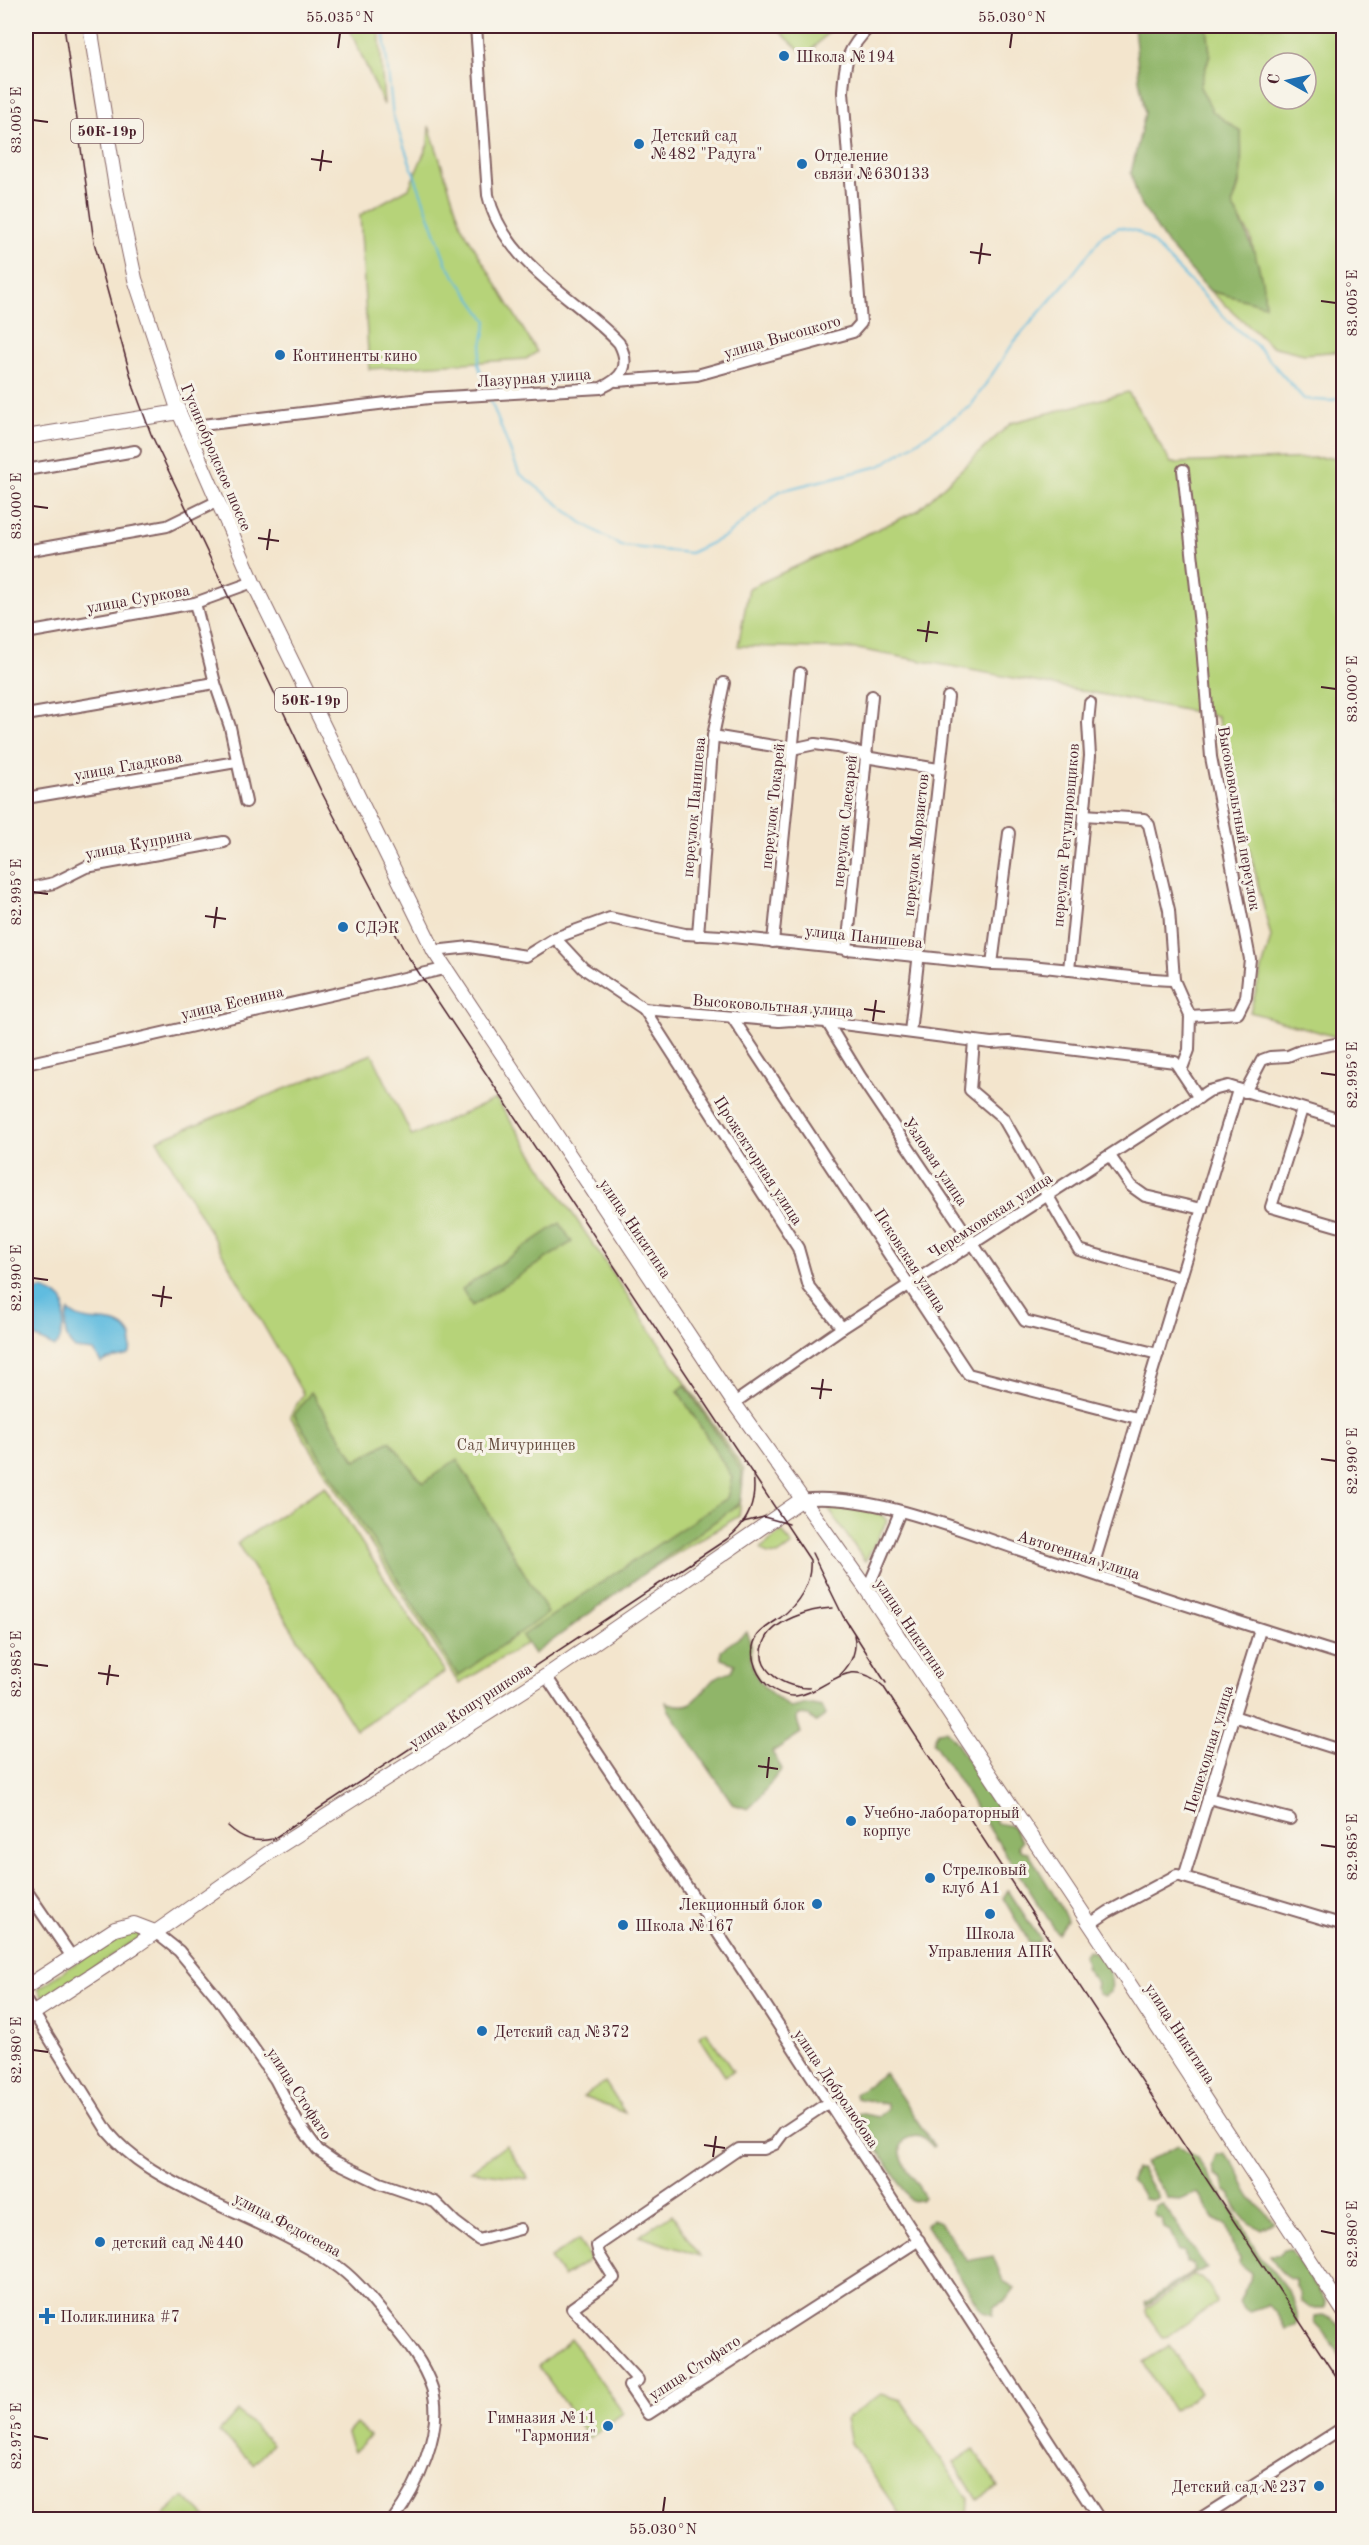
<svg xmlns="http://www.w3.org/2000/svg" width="1369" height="2545" font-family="'Old Standard TT',serif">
<rect width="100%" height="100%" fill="#f7f3e8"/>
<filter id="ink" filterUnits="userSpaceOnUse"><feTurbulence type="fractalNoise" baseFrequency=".0167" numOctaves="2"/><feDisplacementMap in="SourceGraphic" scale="12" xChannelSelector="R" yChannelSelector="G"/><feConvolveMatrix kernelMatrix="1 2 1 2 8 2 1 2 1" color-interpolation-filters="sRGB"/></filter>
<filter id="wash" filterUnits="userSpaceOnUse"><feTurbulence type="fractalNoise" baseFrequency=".008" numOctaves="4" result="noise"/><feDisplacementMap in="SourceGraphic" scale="24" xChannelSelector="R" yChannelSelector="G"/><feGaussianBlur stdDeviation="1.35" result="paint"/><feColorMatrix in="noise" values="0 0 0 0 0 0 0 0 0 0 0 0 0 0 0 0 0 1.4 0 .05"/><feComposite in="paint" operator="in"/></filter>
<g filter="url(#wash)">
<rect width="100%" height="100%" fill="#f3e5cd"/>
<g fill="#b6d379" stroke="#807952" stroke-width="1.5" fill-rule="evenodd">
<polygon points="348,26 379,26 384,105"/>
<polygon points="774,26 834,26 806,56"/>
<path d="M1207 26H1343V351L1304 354 1271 346 1210 291 1265 304 1251 238 1232 205C1243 182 1242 159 1241 133L1213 112 1200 87 1210 54ZM1270 63H1306V99H1270Z"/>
<polygon points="429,126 462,227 537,352 526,359 369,369 360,215 409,188 428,144"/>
<polygon points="1128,392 1171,463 1343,457 1343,1039 1250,1012 1271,937 1217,716 858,649 738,646 749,588 917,511 1011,423"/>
<polygon points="372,1054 412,1136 496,1099 744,1470 739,1516 459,1684 290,1416 303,1394 157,1140"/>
<polygon points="325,1486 445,1672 356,1730 237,1543"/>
<path d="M840 1505C856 1507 878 1507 887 1521L865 1561 827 1507Z"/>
<polygon points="782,1531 792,1545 778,1555 768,1554 761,1548"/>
<polygon points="128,1933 140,1933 139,1938 45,2000 38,1989 111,1939"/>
<polygon points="706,2031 733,2071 725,2076 699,2036"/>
<polygon points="605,2082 625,2113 583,2097"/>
<polygon points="506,2145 528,2179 471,2171"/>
<polygon points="672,2214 700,2256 639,2236"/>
<polygon points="578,2240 591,2259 563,2277 550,2258"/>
<path d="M1195 2275C1205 2277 1215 2294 1216 2303L1168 2336 1163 2337 1147 2315 1146 2309Z"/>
<polygon points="571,2339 623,2413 589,2438 538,2366"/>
<polygon points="1170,2345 1200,2393 1173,2411 1143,2362"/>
<polygon points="881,2394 901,2400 968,2499 967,2519 903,2519 851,2443 846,2419"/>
<polygon points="238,2411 272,2444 253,2464 219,2432"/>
<polygon points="356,2424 370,2436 354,2452 347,2434"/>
<polygon points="974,2449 998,2487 977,2500 954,2462"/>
<polygon points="184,2496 207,2519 160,2519"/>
</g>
<g fill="#90b569" stroke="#6d6a4a" stroke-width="1.5">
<path d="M1134 26H1207L1210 54 1200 87 1213 112 1241 132C1242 159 1242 181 1232 205 1250 238 1263 267 1265 305L1210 291 1167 244 1138 199 1131 173 1145 113 1139 79Z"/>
<polygon points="560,1223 572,1242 472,1306 462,1289"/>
<polygon points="685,1385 742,1472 740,1503 534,1654 522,1636 727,1498 732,1477 678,1391"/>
<polygon points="311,1392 356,1461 390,1441 423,1483 457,1459 548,1613 458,1676 294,1415"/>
<path d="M747 1632C752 1641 749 1649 751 1659 754 1684 773 1695 791 1708L807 1704 822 1707 826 1715 816 1722 809 1716 798 1715 797 1720 801 1733 772 1752 782 1769C770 1782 762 1798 748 1809L733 1804 668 1709 666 1702C696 1713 697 1695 714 1679 719 1675 726 1673 732 1671L735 1664 721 1659V1650Z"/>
<polygon points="946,1730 956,1742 998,1808 995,1813 996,1823 1012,1826 1022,1841 1018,1846 1021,1851 1028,1852 1060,1905 1067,1921 1058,1934 933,1742 938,1731"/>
<polygon points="1008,1890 1040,1939 1038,1943 1029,1942 1003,1898"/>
<path d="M1088 1950C1104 1954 1114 1977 1111 1992L1104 1996 1099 1994 1096 1988 1097 1983 1085 1967 1086 1963 1083 1955Z"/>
<path d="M885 2073 934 2146 932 2147 925 2138C919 2136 912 2135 906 2139 890 2153 915 2180 922 2192L924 2197 921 2200 911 2201 857 2118 859 2113 878 2117 887 2109V2104L856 2098 855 2094Z"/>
<path d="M1178 2145 1197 2158 1247 2232C1254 2261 1306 2293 1296 2326L1286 2329 1275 2311 1267 2305 1249 2311 1243 2309 1239 2302 1250 2280 1251 2273 1239 2264 1240 2258 1235 2253 1226 2225 1215 2220 1198 2193 1180 2200 1168 2199 1144 2163Z"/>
<path d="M1224 2153C1240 2167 1240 2183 1251 2198 1258 2207 1267 2212 1274 2222L1261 2229C1246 2224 1235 2211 1231 2195L1225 2190 1223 2180 1215 2175 1212 2167 1216 2155Z"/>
<polygon points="1135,2169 1141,2169 1158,2198 1152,2200 1144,2199 1137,2185 1131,2180"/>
<polygon points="1163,2204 1207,2269 1194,2273 1146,2306 1145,2303 1195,2270 1193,2265 1186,2262 1184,2251 1179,2251 1170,2231 1164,2228 1162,2219 1156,2217 1153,2212 1156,2206"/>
<polygon points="932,2219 940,2222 967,2261 993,2256 1003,2281 1015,2288 1005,2301 994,2307 993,2315 983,2312 926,2224"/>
<path d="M1284 2250H1291L1326 2302 1325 2308H1310L1301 2301 1300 2293 1295 2286V2279C1284 2278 1275 2265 1270 2255H1280Z"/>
<path d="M1324 2315C1349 2326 1344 2334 1343 2358L1340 2359C1336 2347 1323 2331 1314 2322L1315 2316Z"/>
</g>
<g fill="#61bcdf" stroke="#566e85" stroke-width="1.5">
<path d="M43 1289C49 1292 60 1295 63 1301 67 1310 62 1343 55 1347L26 1333V1294Z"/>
<path d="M69 1311C88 1330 119 1310 132 1338L130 1353C121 1361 110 1355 101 1363L94 1351 75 1349C63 1338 63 1325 69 1311Z"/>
</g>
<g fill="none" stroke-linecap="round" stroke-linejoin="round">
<g stroke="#61bcdf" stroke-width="2">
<polyline points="383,26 393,116 447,265 487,321 478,364 487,390"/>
<polyline points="490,399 519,473 581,522 621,546 690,553 726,536 780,491 880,466 970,407 1014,342 1072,275 1103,235 1120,227 1136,231 1148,238 1235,328 1256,345 1304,399 1330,401 1344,396"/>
</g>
</g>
</g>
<g filter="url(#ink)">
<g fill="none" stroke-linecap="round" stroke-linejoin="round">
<g stroke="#856464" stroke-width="14">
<g id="minor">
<path d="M617 381 697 375 853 332 861 323 843 92C845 59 847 50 870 26"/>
<path d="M185 427 429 398 601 388C623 378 631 366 619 343 574 295 504 264 488 195L476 26"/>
<polyline points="26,470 135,451"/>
<polyline points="1183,470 1201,634 1211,757 1250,959 1246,997 1238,1013 1190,1016"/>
<polyline points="26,551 167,526 216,502"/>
<polyline points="195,603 215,683 230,727 246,802"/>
<polyline points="26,633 195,603 253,582"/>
<polyline points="26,715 215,683"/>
<polyline points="713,736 792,749 815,744 837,747 861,753 865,757 938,769"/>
<polyline points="26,798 236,762"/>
<polyline points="1084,815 1144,819 1149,825 1169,910 1174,980 1190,1016 1189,1050 1181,1071"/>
<polyline points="26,889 54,883 86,867 224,842"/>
<polyline points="698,935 713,736 724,683"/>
<path d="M555 938 610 918 685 934 722 936 992 964C1053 964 1113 979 1174 980"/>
<polyline points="773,942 800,673"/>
<polyline points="847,950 872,696"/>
<polyline points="434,951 470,947 526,956 555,938 583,968 644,1009 779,1021 792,1020 827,1022 991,1043 1009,1042 1175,1062 1199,1098"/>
<polyline points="992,964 1009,833"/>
<polyline points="1069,970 1090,756 1088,723 1090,703"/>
<polyline points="644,1009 798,1248 809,1287 842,1328"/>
<polyline points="732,1017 968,1374 1137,1418"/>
<polyline points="827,1022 860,1076 1025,1321 1158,1354"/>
<polyline points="910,1032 948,697"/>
<polyline points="974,1041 970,1090 1003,1118 1079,1250 1181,1278"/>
<polyline points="26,1064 444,969"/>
<polyline points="1245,1092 1262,1060 1270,1057 1288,1056 1300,1051 1335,1044 1344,1047"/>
<polyline points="1302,1109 1271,1207 1344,1228"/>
<polyline points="1110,1156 1131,1186 1145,1196 1202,1209"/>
<polyline points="734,1403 842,1328 1209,1091 1228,1086 1344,1121"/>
<path d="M801 1500C873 1491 974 1536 1044 1558 1143 1591 1243 1624 1344 1655"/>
<polyline points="1091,1573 1238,1090"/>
<polyline points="867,1590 900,1512"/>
<polyline points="546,1676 744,1972 1100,2520"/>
<polyline points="1233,1716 1344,1751"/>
<polyline points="1208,1798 1290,1819"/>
<polyline points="1184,1877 1260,1630"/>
<polyline points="26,1890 72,1957"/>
<polyline points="1090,1924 1108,1912 1177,1875 1344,1925"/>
<polyline points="155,1932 179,1951 218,1998 275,2079 298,2123 318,2150 334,2161 380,2183 435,2202 455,2222 479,2240 520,2229"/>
<path d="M26 2001 108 2132C134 2163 165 2178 200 2196 245 2218 293 2237 334 2264 354 2277 370 2298 385 2316 403 2338 423 2360 432 2388 445 2428 417 2488 393 2520"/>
<polyline points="829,2102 784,2132 775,2144 764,2149 739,2149 597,2246 599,2254 614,2278 572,2308 638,2380 629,2386 648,2414 919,2240"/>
<polyline points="1198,2520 1344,2427"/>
</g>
</g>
<g stroke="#856464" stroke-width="16">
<g id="major">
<polyline points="90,26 117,194 135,279 179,412 253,582 434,951 734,1403 867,1590 1096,1933 1344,2312"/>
<polyline points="26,437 179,412"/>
<polyline points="26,1987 115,1929 134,1924 155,1932"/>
<polyline points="26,2018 136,1946 267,1854 546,1676 801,1500"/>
<polyline points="26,2519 26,2520"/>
</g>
</g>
<use href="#minor" stroke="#fff" stroke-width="10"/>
<use href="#major" stroke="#fff" stroke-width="14"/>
<g stroke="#4a1f2b" stroke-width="1.5">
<path d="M64 26 94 242 134 388 151 434 322 793 405 952 810 1560C812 1584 798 1604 780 1618 772 1623 764 1628 758 1635 747 1650 754 1672 767 1685 774 1691 786 1697 796 1696 830 1691 847 1653 883 1686L1344 2389"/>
<polyline points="743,1522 764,1517 789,1524"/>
<polyline points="812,1553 843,1616 886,1683"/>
<path d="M840 1675C851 1664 858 1651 854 1635"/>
<path d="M810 1688C787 1689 753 1671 764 1643 772 1620 811 1609 832 1608"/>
<path d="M228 1826C242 1839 254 1843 273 1839L727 1539C749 1522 757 1502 753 1474"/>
</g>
</g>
</g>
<path fill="none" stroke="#4a1f2b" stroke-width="2" d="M338 48 340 33M1010 48 1012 33M33 120 48 122M311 159 332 162M320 171 323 150M970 252 991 255M979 264 982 243M1321 301 1336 303M33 506 48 508M258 538 279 541M267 550 270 529M917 630 938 633M926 642 929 621M1321 687 1336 689M33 892 48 894M205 916 226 919M214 928 217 907M864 1009 885 1012M873 1021 876 1000M1321 1073 1336 1075M33 1278 48 1280M152 1295 172 1298M161 1307 164 1286M811 1388 832 1390M820 1399 823 1379M1321 1459 1336 1461M33 1664 48 1666M98 1673 119 1676M107 1685 110 1665M758 1766 778 1769M767 1778 769 1757M1321 1845 1336 1847M33 2050 48 2052M704 2145 725 2148M713 2157 716 2136M1321 2231 1336 2234M33 2436 48 2439M663 2512 665 2497"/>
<g fill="#1f6fb2" stroke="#f7f3e8" stroke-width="2">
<circle cx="784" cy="56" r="6"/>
<circle cx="639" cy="144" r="6"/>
<circle cx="802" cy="164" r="6"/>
<circle cx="280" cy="355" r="6"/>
<circle cx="343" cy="927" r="6"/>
<circle cx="851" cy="1821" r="6"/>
<circle cx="930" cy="1878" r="6"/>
<circle cx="817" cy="1904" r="6"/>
<circle cx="990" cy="1914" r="6"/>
<circle cx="623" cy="1925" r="6"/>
<circle cx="482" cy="2031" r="6"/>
<circle cx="100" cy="2242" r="6"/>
<path d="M44 2307h6v6h6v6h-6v6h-6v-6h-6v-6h6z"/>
<circle cx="608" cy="2426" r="6"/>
<circle cx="1319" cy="2486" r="6"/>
</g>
<g text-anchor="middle" stroke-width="6" stroke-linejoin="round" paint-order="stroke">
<g fill="#f7f3e8" stroke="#7e5f64" stroke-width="1.5">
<rect x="71" y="119" width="72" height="24" rx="4.5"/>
<rect x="275" y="688" width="72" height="24" rx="4.5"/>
</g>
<g font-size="15" font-weight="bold" fill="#4a1f2b">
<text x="107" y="136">50К-19р</text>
<text x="311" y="705">50К-19р</text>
</g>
<g font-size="16" fill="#4a1f2b" stroke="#f7f3e8" text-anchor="start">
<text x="796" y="62">Школа №194</text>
<text x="651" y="141">Детский сад<tspan x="651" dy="18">№482 "Радуга"</tspan></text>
<text x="814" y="161">Отделение<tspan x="814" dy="18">связи №630133</tspan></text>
<text x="292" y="361">Континенты кино</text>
<text x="355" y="933">СДЭК</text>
<text x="863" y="1818">Учебно-лабораторный<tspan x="863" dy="18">корпус</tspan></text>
<text x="942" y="1875">Стрелковый<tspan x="942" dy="18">клуб А1</tspan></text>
<text x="805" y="1910" text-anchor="end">Лекционный блок</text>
<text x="635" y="1931">Школа №167</text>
<text x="990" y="1939" text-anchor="middle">Школа<tspan x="990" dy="18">Управления АПК</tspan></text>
<text x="494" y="2037">Детский сад №372</text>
<text x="112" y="2248">детский сад №440</text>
<text x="60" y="2322">Поликлиника #7</text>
<text x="596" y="2423" text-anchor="end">Гимназия №11<tspan x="596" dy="18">"Гармония"</tspan></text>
<text x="1307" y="2492" text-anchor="end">Детский сад №237</text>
</g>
<g font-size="16" fill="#4a1f2b" stroke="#f7f3e8">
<text transform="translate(782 336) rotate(-16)" y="6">улица Высоцкого</text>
<text transform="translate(534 377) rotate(-4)" y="6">Лазурная улица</text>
<text transform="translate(217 457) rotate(67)" y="6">Гусинобродское шоссе</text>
<text transform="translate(138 598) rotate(-10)" y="6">улица Суркова</text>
<text transform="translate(128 765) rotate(-10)" y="6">улица Гладкова</text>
<text transform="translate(772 806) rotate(-84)" y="6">переулок Токарей</text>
<text transform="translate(693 807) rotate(-85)" y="6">переулок Панишева</text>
<text transform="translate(1240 818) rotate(80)" y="6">Высоковольтный переулок</text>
<text transform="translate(844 821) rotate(-84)" y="6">переулок Слесарей</text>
<text transform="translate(1065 835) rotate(-85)" y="6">переулок Регулировщиков</text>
<text transform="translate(138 843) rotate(-11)" y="6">улица Куприна</text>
<text transform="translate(915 845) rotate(-84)" y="6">переулок Морзистов</text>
<text transform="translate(864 936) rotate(6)" y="6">улица Панишева</text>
<text transform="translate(232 1002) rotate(-13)" y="6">улица Есенина</text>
<text transform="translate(773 1005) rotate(4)" y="6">Высоковольтная улица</text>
<text transform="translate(759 1160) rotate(57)" y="6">Прожекторная улица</text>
<text transform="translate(936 1161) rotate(56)" y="6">Узловая улица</text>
<text transform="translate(990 1215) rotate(-33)" y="6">Черемховская улица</text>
<text transform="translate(636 1228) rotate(56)" y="6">улица Никитина</text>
<text transform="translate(911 1260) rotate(57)" y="6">Псковская улица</text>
<text transform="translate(1079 1554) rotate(18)" y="6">Автогенная улица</text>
<text transform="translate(912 1628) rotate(56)" y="6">улица Никитина</text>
<text transform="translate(470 1705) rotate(-33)" y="6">улица Кошурникова</text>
<text transform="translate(1208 1749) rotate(-73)" y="6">Пешеходная улица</text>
<text transform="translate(1181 2033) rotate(57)" y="6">улица Никитина</text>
<text transform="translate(837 2088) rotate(56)" y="6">улица Добролюбова</text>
<text transform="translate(300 2093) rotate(57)" y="6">улица Стофато</text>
<text transform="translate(288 2224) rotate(28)" y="6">улица Федосеева</text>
<text transform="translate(694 2367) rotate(-33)" y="6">улица Стофато</text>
</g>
<g font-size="16" fill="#654c3e" stroke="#f7f3e8">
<text x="516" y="1450">Сад Мичуринцев</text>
</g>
</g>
<rect width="1369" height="2545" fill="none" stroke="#f7f3e8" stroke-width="66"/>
<g transform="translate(1288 81) rotate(278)"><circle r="28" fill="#f7f3e8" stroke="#b29e9c" stroke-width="1.5"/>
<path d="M0-4.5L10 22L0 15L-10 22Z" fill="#1f6fb2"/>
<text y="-9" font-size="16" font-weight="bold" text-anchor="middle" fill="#4a1f2b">С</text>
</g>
<rect x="33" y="33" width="1303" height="2479" fill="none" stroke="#4a1f2b" stroke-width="2"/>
<g font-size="15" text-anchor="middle" fill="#4a1f2b">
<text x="340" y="22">55.035°N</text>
<text x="1012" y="22">55.030°N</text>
<text transform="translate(16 120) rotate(-90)" y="5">83.005°E</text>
<text transform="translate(1352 303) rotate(-90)" y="5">83.005°E</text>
<text transform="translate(16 506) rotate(-90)" y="5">83.000°E</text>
<text transform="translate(1352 689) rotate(-90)" y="5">83.000°E</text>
<text transform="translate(16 892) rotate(-90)" y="5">82.995°E</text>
<text transform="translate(1352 1075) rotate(-90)" y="5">82.995°E</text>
<text transform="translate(16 1278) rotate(-90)" y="5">82.990°E</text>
<text transform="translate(1352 1461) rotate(-90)" y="5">82.990°E</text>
<text transform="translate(16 1664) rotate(-90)" y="5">82.985°E</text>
<text transform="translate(1352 1847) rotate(-90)" y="5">82.985°E</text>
<text transform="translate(16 2050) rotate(-90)" y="5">82.980°E</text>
<text transform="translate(1352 2234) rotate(-90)" y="5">82.980°E</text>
<text transform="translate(16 2436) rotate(-90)" y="5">82.975°E</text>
<text x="663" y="2534">55.030°N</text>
</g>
</svg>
